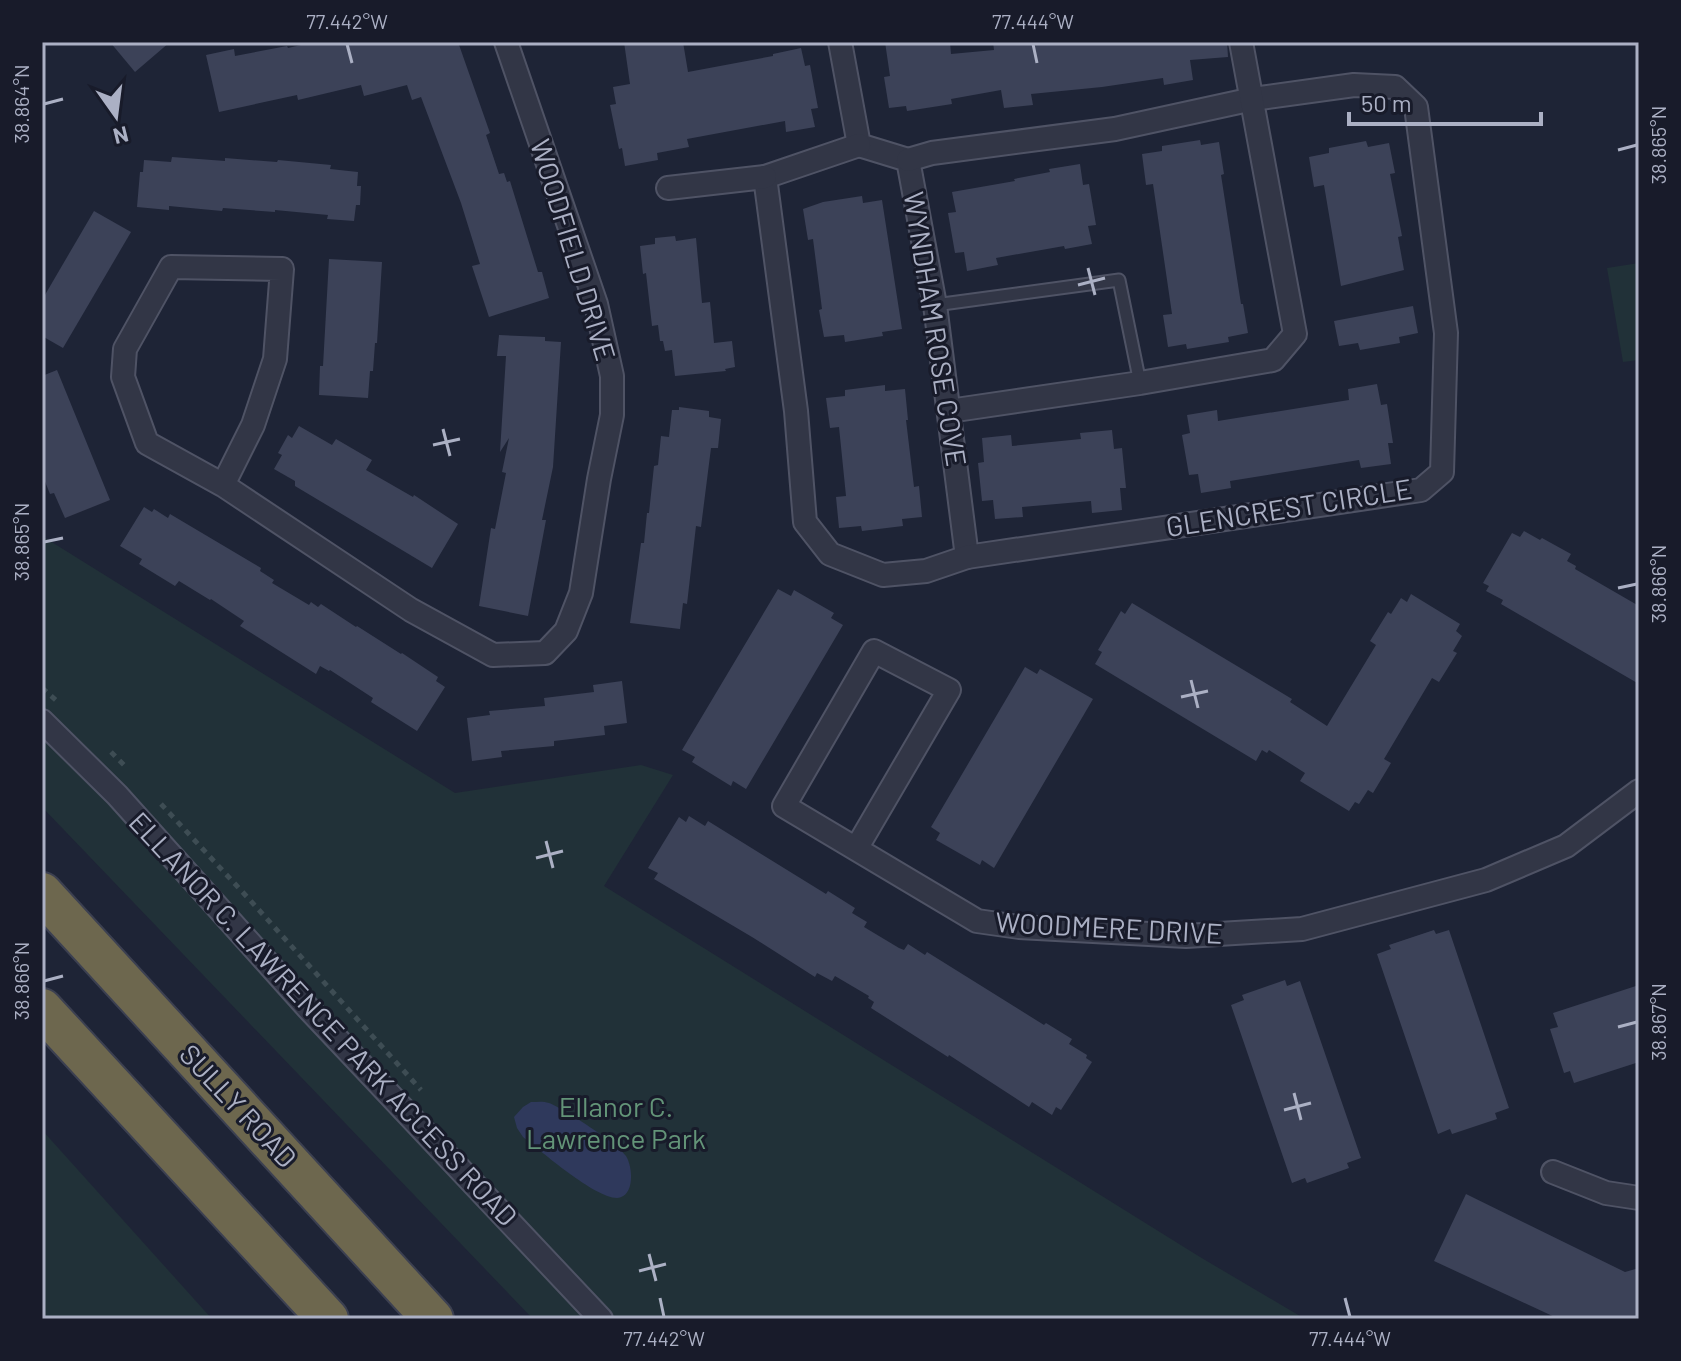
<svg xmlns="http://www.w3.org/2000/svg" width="1681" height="1361" font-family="Barlow,sans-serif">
<rect width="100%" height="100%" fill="#1e2436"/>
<g fill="#213138">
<polygon points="1639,263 1639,360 1623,362 1607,268"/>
<polygon points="42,536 455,793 641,765 673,775 604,886 1200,1257 1305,1319 533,1319 42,807"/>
<polygon points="42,1130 212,1319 42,1319"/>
</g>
<path fill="#2f395c" d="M531 1102C537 1102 543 1101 549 1103 563 1108 618 1144 626 1156 633 1167 635 1197 617 1198 595 1198 541 1151 523 1137L517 1128 514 1117 523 1107Z"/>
<g fill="#3c4258">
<polygon points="110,42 170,42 135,72"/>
<polygon points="314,42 458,42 490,133 486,135 499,174 504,173 507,182 510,181 538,272 542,272 549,298 489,317 472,266 480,264 461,203 421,97 412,100 407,85 364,96 361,85 298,100 297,95 219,112 206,55 234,49 235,56 287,46 288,48"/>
<polygon points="624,42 683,42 688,72 773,56 773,54 801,48 805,66 810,65 818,108 811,109 815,127 786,132 785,121 687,139 689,147 657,153 658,160 625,166 622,148 619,149 610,105 616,104 613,87 630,84"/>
<polygon points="885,42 950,42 951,54 994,50 993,42 1227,42 1228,57 1190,60 1193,80 1164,85 1163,78 1102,87 1031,94 1033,105 1004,108 1001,90 951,99 952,104 907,111 906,106 889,108 884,77 890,76"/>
<polygon points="1200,140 1201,145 1219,142 1224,174 1221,175 1241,304 1243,304 1248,333 1228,337 1229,342 1187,349 1186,344 1168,347 1163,315 1172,314 1153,184 1146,185 1142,154 1162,151 1162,146"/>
<polygon points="1366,141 1368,147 1389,143 1395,173 1390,174 1402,236 1398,237 1404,270 1341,286 1324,185 1314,187 1309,157 1329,153 1329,148"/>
<polygon points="172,157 225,161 225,158 277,162 278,160 331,165 330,169 358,172 357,186 361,186 360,205 356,205 354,221 327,219 328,215 275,210 275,212 223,208 222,211 169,206 169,210 137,207 140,172 143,172 144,160 171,162"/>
<polygon points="1080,164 1083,185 1089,184 1096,225 1088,226 1092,244 1065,249 1064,246 996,258 998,265 967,271 964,252 955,253 948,213 956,212 952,192 1015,181 1014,179 1050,172 1049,169"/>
<polygon points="862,196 863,203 882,200 902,329 882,332 883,336 845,342 844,335 824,337 819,310 822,309 813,239 808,240 803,209 823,202"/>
<polygon points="94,211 131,232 63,348 42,336 42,300"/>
<polygon points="675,236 676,241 696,238 702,303 710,302 714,343 732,341 735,367 725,369 726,371 675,376 672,350 665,351 663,341 660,341 658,325 652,326 646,273 643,274 640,246 655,244 655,238"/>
<polygon points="329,259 382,262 377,343 375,343 373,371 370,371 368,398 319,395 320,366 323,366"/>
<polygon points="1413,306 1418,333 1399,337 1400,343 1360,350 1358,343 1339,346 1334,321"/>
<polygon points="499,335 545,337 545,341 561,342 553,467 542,520 546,520 528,616 479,606 491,528 495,529 506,473 502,472 509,438 500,452 506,356 497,356"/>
<polygon points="57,370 110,500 65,518 54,493 50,494 42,474 42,376"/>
<polygon points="1377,384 1381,405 1387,404 1393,443 1388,443 1391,464 1361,468 1359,460 1230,481 1231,488 1201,493 1198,474 1189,475 1182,435 1190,433 1187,415 1217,410 1218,421 1349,400 1348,389"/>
<polygon points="885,385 885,391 905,389 908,420 906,420 914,487 919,486 922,517 902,519 903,526 862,531 861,526 839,528 836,497 846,496 839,427 830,428 826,398 845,396 845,390"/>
<polygon points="679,407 709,411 709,417 721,419 718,448 711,448 701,527 696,526 687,604 683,603 680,629 630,623 641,543 644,543 647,513 649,513 654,466 658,465 661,436 669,437 672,410 679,410"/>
<polygon points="299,426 332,445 336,439 372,460 366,470 413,497 414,495 458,524 432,568 295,486 295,481 274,469 282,455 278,453 288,435 292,438"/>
<polygon points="1112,430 1114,449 1122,448 1126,488 1120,488 1122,510 1092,513 1091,501 1022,507 1023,517 995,519 993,500 982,501 978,463 984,462 982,438 1011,435 1012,446 1081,439 1080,433"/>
<polygon points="144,507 152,512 154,509 168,518 170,514 261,568 260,571 274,580 272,583 309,605 311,602 318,607 321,604 356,627 357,626 401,654 402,653 438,677 436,681 445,687 417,731 371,702 373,698 330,670 329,671 320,666 316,674 240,626 244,621 211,599 210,600 179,581 175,586 139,564 142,559 120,546"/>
<polygon points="1524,531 1540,540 1542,538 1571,554 1567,561 1576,566 1575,569 1639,606 1639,684 1501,604 1503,600 1486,591 1489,586 1483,583 1512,533 1520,537"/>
<polygon points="778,589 791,596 794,590 834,613 831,618 843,625 746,789 733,781 731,786 692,762 695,757 682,750"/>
<polygon points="1411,594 1460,624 1456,631 1462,636 1453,651 1457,653 1439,682 1432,678 1384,759 1391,763 1373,793 1368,790 1359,804 1355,802 1349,811 1300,781 1305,773 1269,750 1267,753 1262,750 1256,761 1095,664 1102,652 1098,650 1121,611 1125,614 1132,603 1292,699 1290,702 1327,726 1376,645 1370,641 1388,612 1391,614 1401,598 1407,602"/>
<polygon points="1025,667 1037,674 1040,669 1093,699 994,868 982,860 980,865 936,840 940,833 931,827"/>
<polygon points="622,681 627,723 604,726 605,735 554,741 554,746 501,751 502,757 472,761 467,718 490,715 489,711 545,706 544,698 594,692 593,685"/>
<polygon points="689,816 705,826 708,821 826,894 828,891 855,908 852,913 867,922 864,927 899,948 904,950 908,944 925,955 927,952 1044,1025 1046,1023 1072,1039 1069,1044 1087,1055 1086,1058 1092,1062 1061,1110 1056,1107 1052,1115 1032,1102 1029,1107 949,1055 948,1057 871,1008 874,1002 868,998 869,996 835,976 832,981 817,973 815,977 752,937 654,879 658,873 648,868 679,817 686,822"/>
<polygon points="1434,930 1436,934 1449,930 1509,1108 1495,1113 1497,1119 1452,1134 1450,1129 1438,1134 1377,954 1391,949 1389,945"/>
<polygon points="1285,980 1287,986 1300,981 1361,1158 1347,1163 1349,1168 1307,1183 1305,1178 1292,1183 1231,1005 1244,1000 1242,995"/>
<polygon points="1639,985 1639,1062 1574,1083 1570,1071 1564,1073 1550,1029 1558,1027 1553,1013"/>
<polygon points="1466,1194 1625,1272 1639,1268 1639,1319 1559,1319 1434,1261"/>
</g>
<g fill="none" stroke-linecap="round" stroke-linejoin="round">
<g stroke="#4f5365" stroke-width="15">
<polyline id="lane" points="935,305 1119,280 1140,383"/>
</g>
<g stroke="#4f5365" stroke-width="26">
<g id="street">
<polyline points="840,42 859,145 908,160 935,305 967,557"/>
<polyline points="859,145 765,177 796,411 805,522 830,554 883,575 926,571 967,557 1421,490 1442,472 1446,333 1416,107 1395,87 1354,85 1253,99 1115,129 932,153 908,160"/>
<polyline points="668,188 765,177"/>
<polyline points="949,411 1140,383 1273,360 1295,334 1241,42"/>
<polyline points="223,485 253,425 275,359 282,269 171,267 125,349 123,377 147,443 223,485 411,610 493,655 545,653 566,631 581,593 599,479 612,415 612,376 596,304 506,42"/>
<polyline points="42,721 117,795 308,1008 601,1319"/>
<polyline points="856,849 949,690 874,651 784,806 977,921 1019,927 1186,936 1302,929 1486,880 1566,846 1639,791"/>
<polyline points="1553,1172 1606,1193 1639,1198"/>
</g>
</g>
<g stroke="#3c4051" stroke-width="44">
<g id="highway">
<polyline points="42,893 433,1319"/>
<polyline points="42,1009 328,1319"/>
</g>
</g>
<g stroke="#3e4d54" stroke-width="5" stroke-dasharray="6 6" stroke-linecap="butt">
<polyline points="42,688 57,701"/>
<polyline points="111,752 127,768"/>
<polyline points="161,804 249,899 421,1090"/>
</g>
<use href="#lane" stroke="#323646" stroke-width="11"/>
<use href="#street" stroke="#323646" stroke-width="22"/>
<use href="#highway" stroke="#6d674e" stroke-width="40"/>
</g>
<path fill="none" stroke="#abb0c4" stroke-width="3" d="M347 44 352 63M1033 44 1037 63M44 104 63 99M1618 150 1637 145M1088 268 1095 295M1078 285 1105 278M443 429 450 456M433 445 460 439M44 542 63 538M1618 588 1637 584M1191 680 1198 708M1181 697 1208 691M546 841 553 868M536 858 563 851M44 981 63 976M1618 1027 1637 1022M1294 1093 1301 1120M1284 1110 1311 1103M649 1254 656 1281M639 1271 666 1264M660 1298 664 1317M1345 1298 1350 1317"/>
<g text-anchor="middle" stroke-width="6" stroke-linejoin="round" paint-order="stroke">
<g font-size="28" fill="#abb0c4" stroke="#181b2a">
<text transform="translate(573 250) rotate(73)" y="10">WOODFIELD DRIVE</text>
<text transform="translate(935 329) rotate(81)" y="10">WYNDHAM ROSE COVE</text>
<text transform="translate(1289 508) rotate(-9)" y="10">GLENCREST CIRCLE</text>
<text transform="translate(1109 928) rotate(3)" y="10">WOODMERE DRIVE</text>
<text transform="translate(323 1019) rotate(47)" y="10">ELLANOR C. LAWRENCE PARK ACCESS ROAD</text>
<text transform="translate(238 1106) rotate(47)" y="10">SULLY ROAD</text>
</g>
<g font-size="28" fill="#639478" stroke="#181b2a">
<text x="616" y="1117">Ellanor C.<tspan x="616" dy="32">Lawrence Park</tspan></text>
</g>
</g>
<rect width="1681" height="1361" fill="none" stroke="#181b2a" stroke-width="88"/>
<g transform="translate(116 116) rotate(166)" stroke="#181b2a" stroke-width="6" paint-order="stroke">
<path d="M0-6L14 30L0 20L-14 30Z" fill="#abb0c4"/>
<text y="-12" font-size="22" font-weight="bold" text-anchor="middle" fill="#abb0c4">N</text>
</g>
<path d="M1349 112v12h192v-12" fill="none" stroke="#abb0c4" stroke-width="4"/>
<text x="1361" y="112" font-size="24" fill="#abb0c4" stroke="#181b2a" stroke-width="6" paint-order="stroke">50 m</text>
<rect x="44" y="44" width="1593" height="1273" fill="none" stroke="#abb0c4" stroke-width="3"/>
<g font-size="20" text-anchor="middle" fill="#abb0c4">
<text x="347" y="29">77.442°W</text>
<text x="1033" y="29">77.444°W</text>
<text transform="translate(22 104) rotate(-90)" y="7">38.864°N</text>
<text transform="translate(1659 145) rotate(-90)" y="7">38.865°N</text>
<text transform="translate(22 542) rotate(-90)" y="7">38.865°N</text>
<text transform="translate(1659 584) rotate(-90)" y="7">38.866°N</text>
<text transform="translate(22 981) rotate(-90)" y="7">38.866°N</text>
<text transform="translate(1659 1022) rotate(-90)" y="7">38.867°N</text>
<text x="664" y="1346">77.442°W</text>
<text x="1350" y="1346">77.444°W</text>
</g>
</svg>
